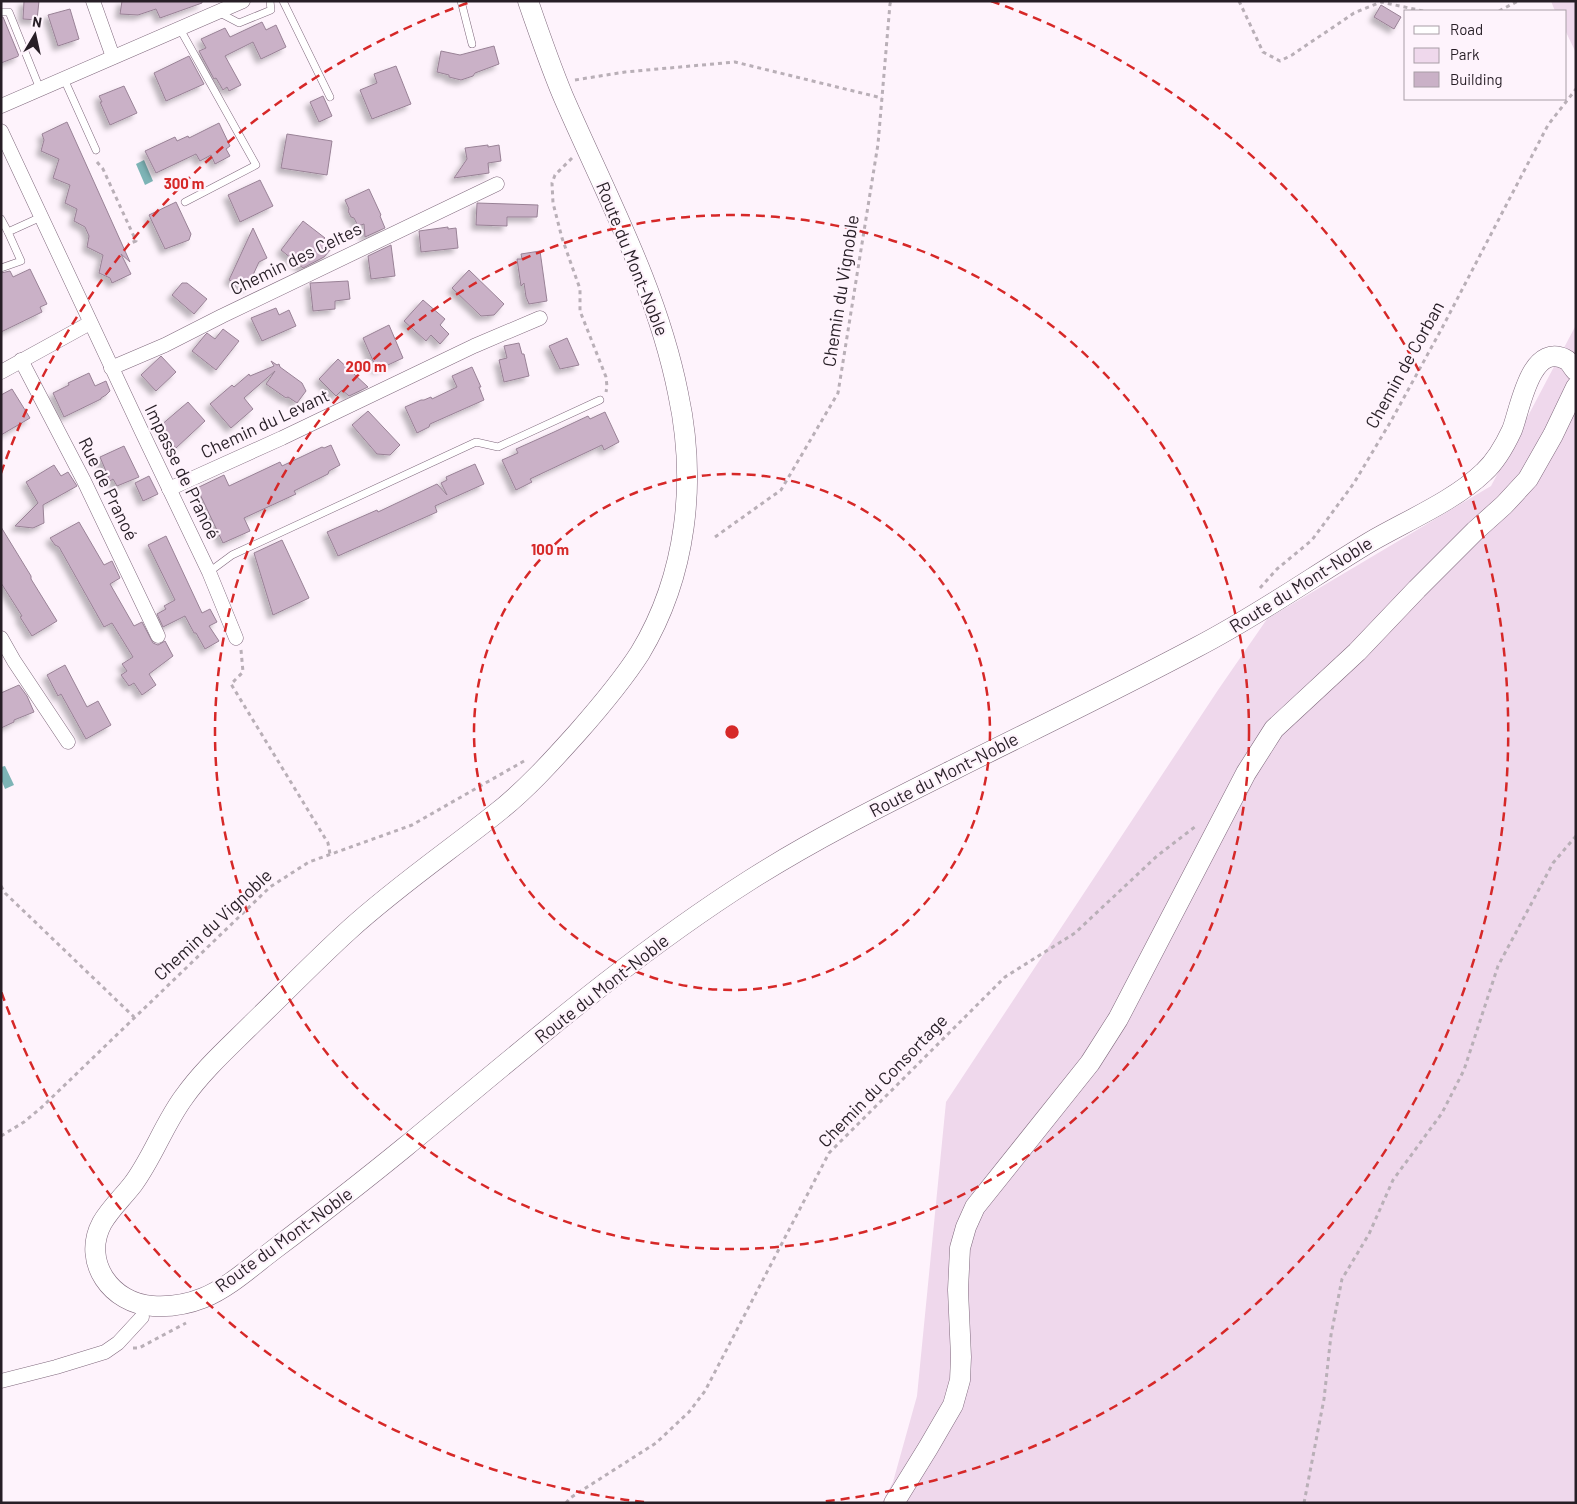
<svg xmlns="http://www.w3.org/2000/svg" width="1577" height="1504" font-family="Barlow,sans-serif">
<defs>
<filter id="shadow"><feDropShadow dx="-4.5" dy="4.5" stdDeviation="2.5" flood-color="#0004"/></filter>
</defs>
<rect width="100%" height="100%" fill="#fef3fc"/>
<g fill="#efd8ec">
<polygon points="1551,1 1576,1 1576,53 1566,32 1566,11 1555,11"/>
<polygon points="1576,325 1576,1503 882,1503 893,1482 917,1396 946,1102 1218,690 1267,619 1491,486"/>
</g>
<g fill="#7db4b6">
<polygon points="144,160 153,181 145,185 136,164"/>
<polygon points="5,766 14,785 5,789 1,779 1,767"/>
</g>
<g fill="#cab1c7" stroke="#998296" filter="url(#shadow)">
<polygon points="24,1 39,1 37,20 23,19"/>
<polygon points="122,1 202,1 202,3 160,18 156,9 138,15 120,14"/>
<polygon points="1381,5 1401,17 1394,29 1374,17"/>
<polygon points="70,9 79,39 58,46 48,15"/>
<polygon points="1,17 3,17 19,56 1,63"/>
<polygon points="262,22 266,30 276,25 286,47 261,59 253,42 225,56 241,85 229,91 227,87 223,90 216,78 214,79 199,51 206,48 201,39 225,28 230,37"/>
<polygon points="494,46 499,64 475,73 473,76 461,80 449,77 449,75 437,72 441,51 460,55"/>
<polygon points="189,56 204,84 166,101 154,73"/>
<polygon points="396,66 411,104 372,119 360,90 377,83 374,74"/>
<polygon points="124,86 137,113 110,125 100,102 102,102 99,96"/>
<polygon points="323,96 332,116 319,122 310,102"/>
<polygon points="67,122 130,262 121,254 131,274 112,283 110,278 99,273 103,255 87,247 89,236 85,227 74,221 77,209 65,203 70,185 53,178 59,159 41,151 44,140 42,134"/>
<polygon points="219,123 230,146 226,149 230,156 215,164 211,155 200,161 196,154 156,173 145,151 175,137 177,141 188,136 189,138"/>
<polygon points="287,134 332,141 327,175 281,168"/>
<polygon points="488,145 488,147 499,145 501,161 488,163 489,173 454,178 467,159 465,148"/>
<polygon points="260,180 273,206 240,222 228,195"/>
<polygon points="369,189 381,215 380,216 385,228 365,237 364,224 358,226 354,218 351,217 348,211 349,209 345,200"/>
<polygon points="176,202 191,234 189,240 165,249 149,215"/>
<polygon points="477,203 538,205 537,217 507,217 507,226 476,225"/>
<polygon points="303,221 325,238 322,240 332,248 324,257 303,268 281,250"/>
<polygon points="448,227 448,229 456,228 458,248 421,252 419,231"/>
<polygon points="253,228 267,258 259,262 247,288 229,280"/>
<polygon points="391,245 395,276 371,279 368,256"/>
<polygon points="540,251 547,301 529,304 526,297 524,283 521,286 517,259 522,259 521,254"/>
<polygon points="30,269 47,304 40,307 42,312 1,332 1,273 10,271 13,277"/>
<polygon points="469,270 504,304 494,315 481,316 452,288"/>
<polygon points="348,281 350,299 335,301 335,309 313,311 310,283"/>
<polygon points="182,283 187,283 207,299 194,314 172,295"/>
<polygon points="423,300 445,319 440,325 449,334 440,344 431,335 426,341 404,321"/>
<polygon points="276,308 279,315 289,310 296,326 262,341 251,318"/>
<polygon points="389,325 403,358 377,370 363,338"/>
<polygon points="223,329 239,341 216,370 192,351 205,335 207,333 215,339"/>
<polygon points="567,338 579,365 560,369 549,346"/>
<polygon points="519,343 522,354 524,354 529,376 504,382 499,360 507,358 504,346"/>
<polygon points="161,356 176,372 156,391 141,375"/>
<polygon points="338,359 368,387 349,396 342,390 336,396 319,379"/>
<polygon points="271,361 277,365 279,364 280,367 302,383 306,391 297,403 288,397 286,398 266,384 275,371 244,398 253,409 231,428 210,404 232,385 234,387 249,374 250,376 274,366"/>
<polygon points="472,367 481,387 479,387 484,400 430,424 429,427 417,433 405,407 421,400 424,400 431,397 432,399 457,387 452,376"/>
<polygon points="89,373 95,386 106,381 110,391 106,395 101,398 101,399 64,417 53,393 69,385 68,383"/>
<polygon points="12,389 30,418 1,435 1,395"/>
<polygon points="188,402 205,421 176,448 167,438 167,434 160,426"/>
<polygon points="368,411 400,445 390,455 377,454 352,425"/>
<polygon points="605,412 619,442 604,450 602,445 530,479 532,482 516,490 502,460 518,453 516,449 554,432 588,416 590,419"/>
<polygon points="331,445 340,465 329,471 328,474 294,491 296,494 244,518 250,531 223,543 197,488 224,475 229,486 280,462 282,466 322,447 324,448"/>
<polygon points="124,446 139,477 117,486 113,479 110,481 100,457"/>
<polygon points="475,464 484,484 435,506 437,512 338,556 327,532 377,510 378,512 437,484 447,495 441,483 447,480 446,477"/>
<polygon points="54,465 61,476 68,472 77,486 43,505 44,523 33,528 15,526 38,503 26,482"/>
<polygon points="149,476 158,494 143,501 135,483"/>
<polygon points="79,522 104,565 112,561 120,578 110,584 134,626 142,622 153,643 158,645 165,641 173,656 149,674 156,685 142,695 134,683 129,686 121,675 127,671 122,664 133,657 112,623 104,627 59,547 55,545 50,538"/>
<polygon points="1,527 31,576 31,579 57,621 32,636 20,617 22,616 1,583"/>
<polygon points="166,536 202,613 210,609 217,622 209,626 219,641 205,649 196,633 194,633 185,616 163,627 157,614 166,609 164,606 175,600 148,545"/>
<polygon points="282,540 309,598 273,615 254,553"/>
<polygon points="65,665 87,707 98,701 111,725 86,739 61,694 58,696 47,675"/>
<polygon points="19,685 27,696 34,712 14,720 14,722 1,728 1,693"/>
</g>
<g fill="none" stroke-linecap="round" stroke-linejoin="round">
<g stroke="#7f687c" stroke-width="8">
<g id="lane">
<polyline points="283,1 330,97"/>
<polyline points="461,1 472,44"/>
<polyline points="1,12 9,12 40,89"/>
<polyline points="218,12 239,23 271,10 270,1"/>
<polyline points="180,29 256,165 185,202"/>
<polyline points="64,79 96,150"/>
<polyline points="1,219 8,232"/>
<polyline points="1,268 21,261 8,232 41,217"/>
<polyline points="209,572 232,555 476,442 498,447 600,400"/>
</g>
</g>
<g stroke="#7f687c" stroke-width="15">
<g id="street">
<polyline points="93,1 113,57"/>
<polyline points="1,106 243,1"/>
<polyline points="1,131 142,432 209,572 236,638"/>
<polyline points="21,360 84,481 158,636"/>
<polyline points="111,368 165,345 222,316 497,184"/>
<polyline points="1,372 90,323"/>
<polyline points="169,489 282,438 474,346 540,318"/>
<polyline points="1,638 14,661 68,742"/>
<polyline points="1,1381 56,1367 105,1352 118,1343 142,1317"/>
</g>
</g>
<g stroke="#7f687c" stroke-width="21">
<g id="secondary">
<path d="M528 1C539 33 550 65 563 96 605 193 657 288 678 393 697 481 687 575 640 653 622 681 600 707 578 732 552 761 525 791 494 815 446 853 395 888 349 930 316 960 285 992 253 1023 229 1047 203 1070 184 1097 164 1124 153 1157 133 1184 123 1197 110 1209 102 1223 81 1262 112 1304 153 1306 169 1307 188 1304 203 1298 228 1288 251 1267 272 1251 317 1217 361 1183 405 1147 517 1055 627 958 750 880 816 838 887 803 957 768 1037 728 1118 689 1197 647 1257 616 1312 577 1370 542 1406 521 1454 501 1484 472 1496 461 1505 445 1512 430 1520 410 1530 342 1565 359 1570 361 1572 367 1576 371"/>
<polyline points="894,1503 928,1448 953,1405 960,1380 961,1357 958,1290 960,1248 966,1227 975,1207 1090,1063 1118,1019 1246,773 1274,729 1357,652 1417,589 1475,531 1504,505 1528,479 1553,435 1576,387"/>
</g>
</g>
<g stroke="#b9afb7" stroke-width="3" stroke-dasharray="4 4" stroke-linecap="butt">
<polyline points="1239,1 1263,52 1280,61 1292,55 1354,13 1381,2 1423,11"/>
<polyline points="1499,11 1518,1"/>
<polyline points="575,80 625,72 735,62 882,98"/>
<polyline points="572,158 555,175 552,183 553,203 562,238 580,289 580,311 606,377 607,387 606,392"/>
<polyline points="97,162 103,169 136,241 128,244"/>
<polyline points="715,537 781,490 838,393 878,144 890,4 891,1"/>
<polyline points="1260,588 1277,569 1312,540 1354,483 1391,421 1441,330 1548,125 1576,89"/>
<polyline points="241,650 243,672 231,684 328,843 330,854"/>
<polyline points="1,886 5,893 134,1017"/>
<polyline points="1,1136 24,1122 42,1107 270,887 309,862 412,825 524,761"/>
<polyline points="133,1348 139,1348 186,1323"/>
<polyline points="566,1503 570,1498 656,1443 689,1412 705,1391 829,1153 1005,977 1075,933 1157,856 1196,826"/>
<polyline points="1304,1503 1324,1399 1331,1335 1342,1279 1369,1234 1393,1180 1442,1113 1464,1070 1498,966 1553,863 1576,836"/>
</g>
<use href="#lane" stroke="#fff" stroke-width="7"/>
<use href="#street" stroke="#fff" stroke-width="14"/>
<use href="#secondary" stroke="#fff" stroke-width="20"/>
</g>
<g fill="none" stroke="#d62828" stroke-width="2.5" stroke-dasharray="9 6">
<circle cx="732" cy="732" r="258"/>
<circle cx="732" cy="732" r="517"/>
<path d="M644 1502A775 775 0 0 1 1 991M1 473A775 775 0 0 1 473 1M991 1A775 775 0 0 1 820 1502"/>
</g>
<g text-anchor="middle" stroke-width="4.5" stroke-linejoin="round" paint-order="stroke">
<g font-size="18" fill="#271e26" stroke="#fef3fc">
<text transform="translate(296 259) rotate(-26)" y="6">Chemin des Celtes</text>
<text transform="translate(632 259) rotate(68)" y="6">Route du Mont-Noble</text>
<text transform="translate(841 291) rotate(-81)" y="6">Chemin du Vignoble</text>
<text transform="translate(1405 365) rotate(-61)" y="6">Chemin de Corban</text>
<text transform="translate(265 424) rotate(-25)" y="6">Chemin du Levant</text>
<text transform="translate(182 472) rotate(64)" y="6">Impasse de Pranoé</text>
<text transform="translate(108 489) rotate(64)" y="6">Rue de Pranoé</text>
<text transform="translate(1301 585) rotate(-32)" y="6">Route du Mont-Noble</text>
<text transform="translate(944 775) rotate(-27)" y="6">Route du Mont-Noble</text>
<text transform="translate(213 925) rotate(-43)" y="6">Chemin du Vignoble</text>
<text transform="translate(602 989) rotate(-38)" y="6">Route du Mont-Noble</text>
<text transform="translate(883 1081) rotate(-46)" y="6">Chemin du Consortage</text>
<text transform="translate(284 1240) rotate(-36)" y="6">Route du Mont-Noble</text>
</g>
</g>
<circle cx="732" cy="732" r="8" fill="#d62828" stroke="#fef3fc" stroke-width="2.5"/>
<g font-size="15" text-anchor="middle" font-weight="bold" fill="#d62828" stroke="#fef3fc" stroke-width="4.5" stroke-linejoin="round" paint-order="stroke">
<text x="184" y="189">300 m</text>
<text x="366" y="372">200 m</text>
<text x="550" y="555">100 m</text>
</g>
<rect width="1577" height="1504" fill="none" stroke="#271e26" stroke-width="5"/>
<rect x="1404" y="10" width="162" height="90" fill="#fef3fc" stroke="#a89ea6"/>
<rect x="1414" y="26" width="25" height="8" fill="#ffffff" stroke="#a89ea6"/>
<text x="1450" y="35" font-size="15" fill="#271e26">Road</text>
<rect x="1414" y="48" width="25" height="15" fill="#efd8ec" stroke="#a89ea6"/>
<text x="1450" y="60" font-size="15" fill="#271e26">Park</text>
<rect x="1414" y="72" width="25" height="15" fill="#cab1c7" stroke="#a89ea6"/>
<text x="1450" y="85" font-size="15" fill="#271e26">Building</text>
<g transform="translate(35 35) rotate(9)" stroke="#fef3fc" stroke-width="4" paint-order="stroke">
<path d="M0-4L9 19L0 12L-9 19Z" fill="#271e26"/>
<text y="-8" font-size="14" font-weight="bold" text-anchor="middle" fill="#271e26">N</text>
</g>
</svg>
